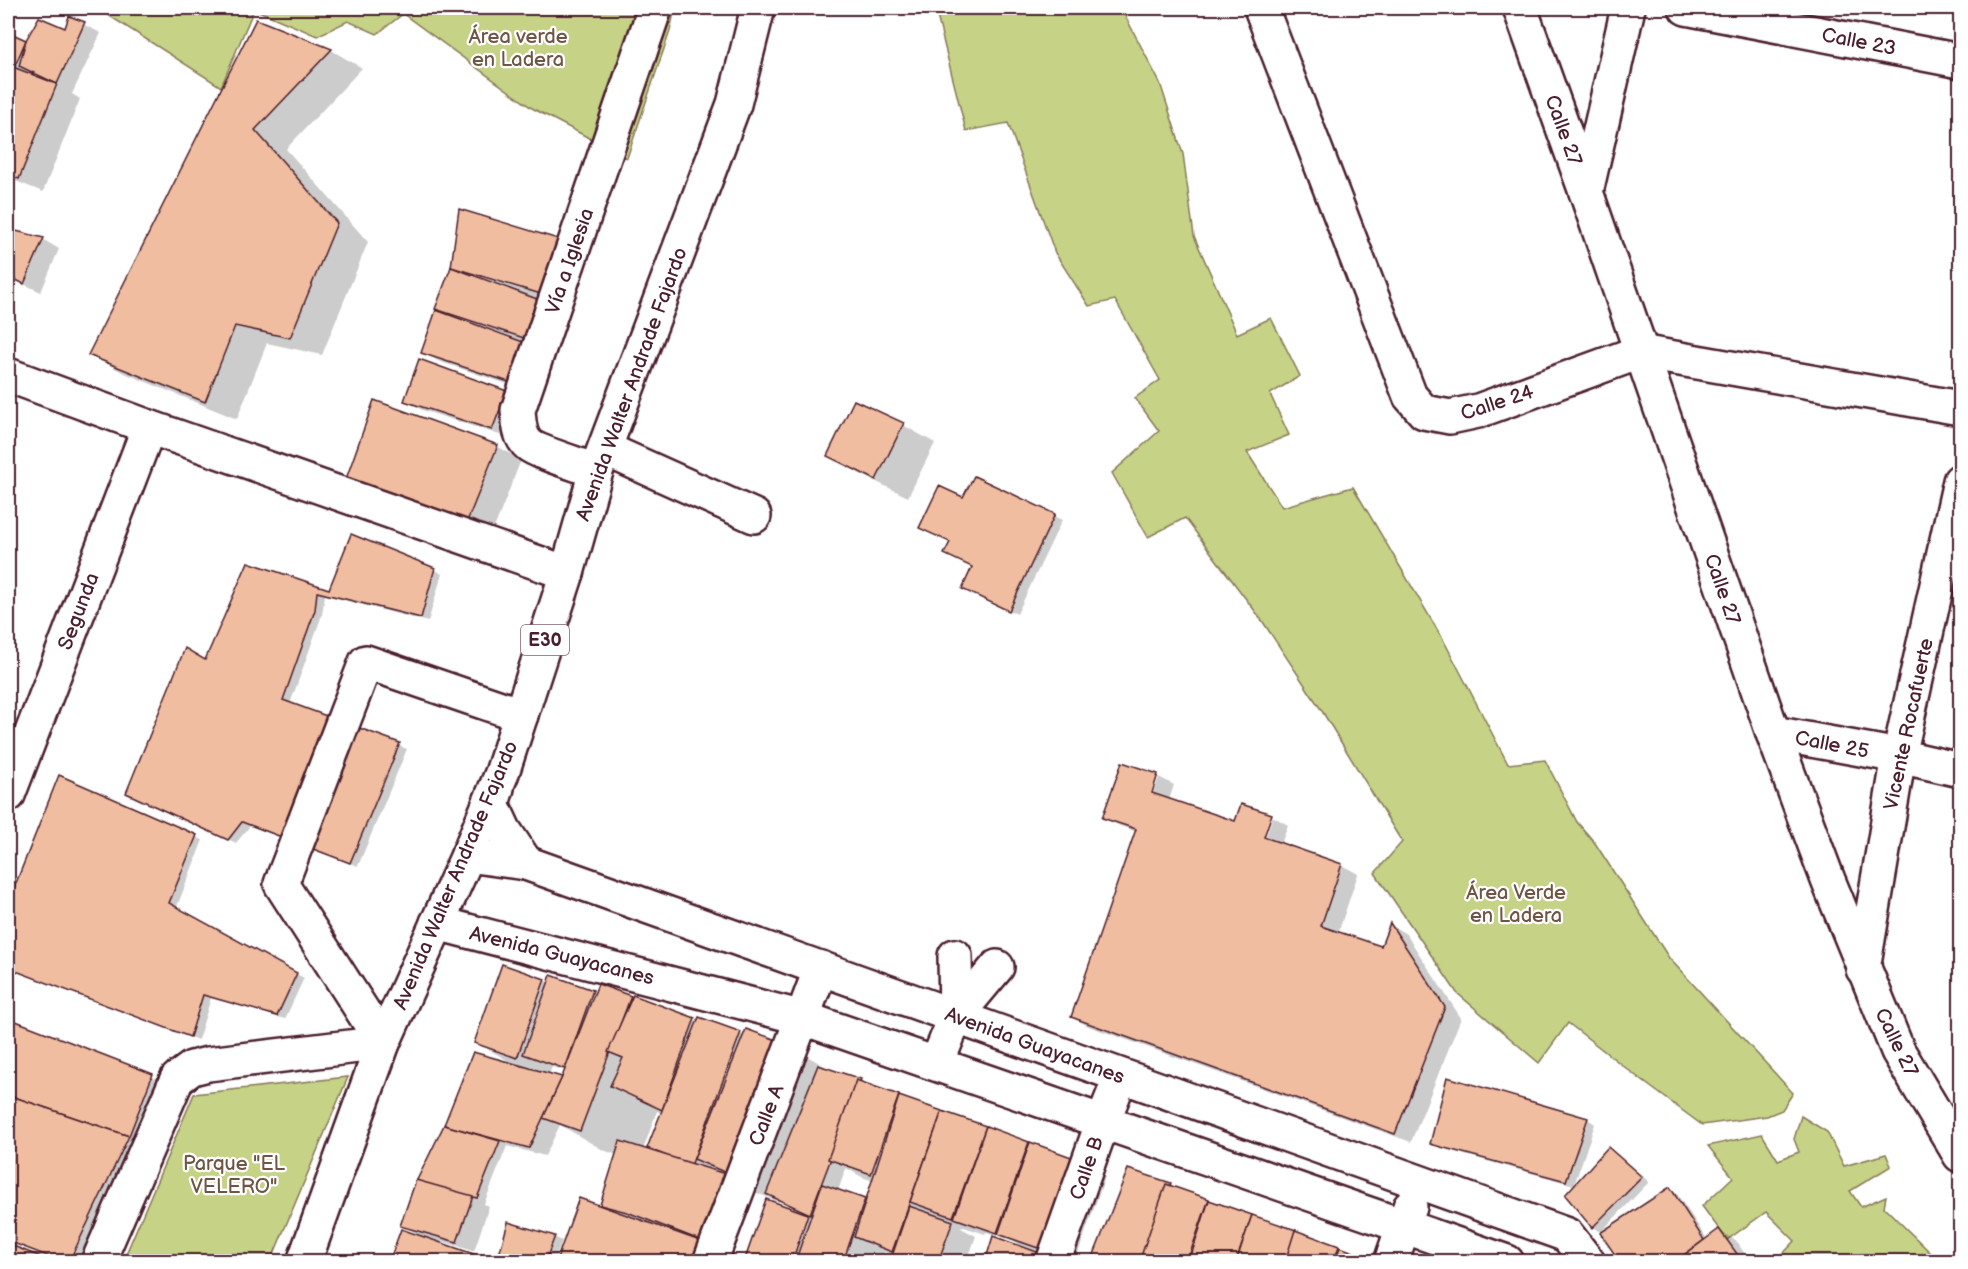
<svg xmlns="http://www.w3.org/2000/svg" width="1968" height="1269" font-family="'Balsamiq Sans',sans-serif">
<rect width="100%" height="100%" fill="#fff"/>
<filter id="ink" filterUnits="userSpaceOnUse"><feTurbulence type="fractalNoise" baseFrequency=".0167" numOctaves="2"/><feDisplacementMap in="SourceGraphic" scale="12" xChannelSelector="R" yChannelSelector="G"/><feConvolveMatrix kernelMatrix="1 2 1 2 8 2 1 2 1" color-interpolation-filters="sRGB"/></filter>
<g filter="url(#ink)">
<g fill="#c6d286" stroke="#887858" stroke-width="1.5">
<polygon points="97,8 675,8 670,31 627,158 532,108 403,14 377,34 348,21 317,36 254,9 221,87"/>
<polygon points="935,8 1121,8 1160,83 1183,154 1194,236 1237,334 1271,318 1300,376 1270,394 1289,435 1247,452 1282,507 1353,487 1444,641 1508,764 1545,760 1577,822 1595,843 1669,958 1793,1093 1782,1110 1767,1116 1702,1125 1640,1079 1568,1023 1539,1063 1457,993 1375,873 1402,842 1322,711 1261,619 1185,518 1148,537 1112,473 1159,431 1135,398 1160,380 1115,300 1089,306 1055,253 1008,123 966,131"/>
<polygon points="348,1077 271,1261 123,1261 194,1094"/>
<polygon points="1801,1116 1827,1132 1844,1166 1886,1154 1891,1166 1850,1191 1861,1207 1886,1196 1884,1207 1939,1261 1776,1261 1795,1241 1766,1212 1727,1240 1702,1206 1733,1177 1708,1146 1762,1134 1778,1160 1799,1152 1794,1139"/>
</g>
<g fill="#0003" fill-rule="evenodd">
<path d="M70 18 101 33 72 94 80 99 43 192 8 178V34L27 42 66 30ZM32 72 47 79 46 81 31 75Z"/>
<polygon points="257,21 331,50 362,68 286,149 368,242 322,355 267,343 237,419 122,372 90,354"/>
<polygon points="8,230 44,240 59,249 41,292 8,277"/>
<polygon points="557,241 581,255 565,307 535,299 553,309 540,346 518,341 538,353 525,390 438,361 422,352 452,267"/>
<polygon points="506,392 522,401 509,438 422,410 406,400"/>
<polygon points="903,425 935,443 908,497 860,474 829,456"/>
<polygon points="497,446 521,460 491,536 372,492"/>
<polygon points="974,478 1062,520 1017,614 971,593 974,567 951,542 964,499"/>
<polygon points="249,564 329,591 434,569 442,574 428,622 325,595 322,615 290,704 407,749 358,866 250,826 236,843 135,797 206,662"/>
<path d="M1123 764 1159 776H1156L1148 799 1151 800 1159 777 1174 785 1169 800 1236 823 1242 806 1272 816 1288 825 1281 844 1342 865 1358 874 1338 933 1382 948 1391 925 1406 934 1461 1018 1411 1142 1088 1026 1072 1017 1137 832 1120 826 1104 817ZM1270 816H1273L1263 845 1260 844Z"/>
<polygon points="59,777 203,840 176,909 304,978 285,1019 211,998 198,1040 8,968 8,907"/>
<path d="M544 980 549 983 596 993 632 999 634 997 699 1022 700 1019 745 1036 788 1045 835 1072 867 1086 1073 1159 1105 1177 1075 1262H986L1024 1248 1014 1241 1000 1236V1233L991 1228 989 1230 999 1236 986 1232 985 1234 961 1226V1228L976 1236 967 1262H891L893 1255 884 1252 881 1262H745L789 1209H795L780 1200 779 1202 752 1191 721 1250 601 1207 617 1155 603 1150 560 1125 545 1156 507 1146 484 1204 489 1206 474 1251 441 1241V1244L417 1236 418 1234 402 1225 474 1054 512 1063 476 1042ZM552 1067 566 1071 563 1079 549 1075ZM657 1111 662 1114 649 1147 659 1155 643 1150ZM846 1168 862 1177 873 1181 867 1201 838 1191Z"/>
<polygon points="8,1019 159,1080 136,1140 79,1262 62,1262 8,1241"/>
<polygon points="1448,1079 1588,1119 1595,1124 1574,1185 1440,1148 1432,1143"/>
<polygon points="1608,1149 1616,1153 1649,1182 1601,1232 1593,1227 1567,1195"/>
<polygon points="1170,1185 1181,1191 1214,1203 1377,1262 1092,1262"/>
<polygon points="1670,1189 1677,1194 1707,1239 1719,1231 1735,1240 1751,1262 1621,1262"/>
<polygon points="554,1237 562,1241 554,1262 498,1262"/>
</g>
<g fill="#f0bda1" stroke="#4a1f2b" stroke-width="1.5">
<polygon points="69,16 85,22 57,84 19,66 26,40 39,17 65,28"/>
<polygon points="256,19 332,49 255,130 337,223 290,338 235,326 205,402 88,355"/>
<polygon points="8,32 26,40 8,82"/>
<polygon points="13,67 57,84 19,179 8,175 8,81"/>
<polygon points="459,209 558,239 541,294 451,267"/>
<polygon points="8,229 44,238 24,284 8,276"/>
<polygon points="451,267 537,299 524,338 435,309"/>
<polygon points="436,310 523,342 509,382 421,353"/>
<polygon points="419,359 507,391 492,430 404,401"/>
<polygon points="374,400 498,445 466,524 346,479"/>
<polygon points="854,400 904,423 876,480 827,456"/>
<polygon points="974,476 1055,514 1009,611 962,589 972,567 944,554 950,542 919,528 939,486 963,497"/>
<polygon points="351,534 435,568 421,618 317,592 315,610 283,700 400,743 350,863 242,822 228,840 126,793 185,648 205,660 248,562 329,589"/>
<polygon points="1122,762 1158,774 1152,793 1235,821 1241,804 1272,814 1264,837 1342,864 1321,926 1381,946 1390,923 1445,1007 1395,1134 1071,1017 1136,829 1102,818"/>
<polygon points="59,775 197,835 169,903 297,973 277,1016 203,995 190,1037 8,968 8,903"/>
<polygon points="502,964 545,979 517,1058 474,1043"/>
<polygon points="551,975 593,990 565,1069 523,1054"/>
<polygon points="598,984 631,996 580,1131 543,1118 562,1077"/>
<polygon points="633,995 695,1018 662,1110 610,1086 623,1058 608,1052"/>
<polygon points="699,1017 741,1032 691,1166 647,1148"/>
<polygon points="8,1018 153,1074 129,1136 8,1095"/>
<polygon points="746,1029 788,1044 738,1178 694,1159"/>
<polygon points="473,1052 562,1077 529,1148 444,1125"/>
<polygon points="818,1065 861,1079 810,1214 766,1194"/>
<polygon points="1447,1077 1588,1118 1566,1181 1430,1144"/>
<polygon points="856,1080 899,1095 871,1174 828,1159"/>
<polygon points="8,1095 129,1136 69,1262 63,1262 8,1241"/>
<polygon points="899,1096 942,1111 892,1252 854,1237"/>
<polygon points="942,1111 986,1126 953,1217 910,1202"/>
<polygon points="444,1125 500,1141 477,1198 416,1182"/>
<polygon points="986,1126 1029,1142 997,1233 954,1218"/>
<polygon points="620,1141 738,1178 705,1242 627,1212 600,1205"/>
<polygon points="1030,1142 1074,1158 1041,1249 998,1234"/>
<polygon points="1608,1147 1642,1177 1592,1228 1565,1195"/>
<polygon points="1128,1169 1171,1183 1141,1262 1091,1262"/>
<polygon points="416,1180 473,1196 457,1242 400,1226"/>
<polygon points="822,1184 865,1199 843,1262 795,1262"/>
<polygon points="1166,1184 1209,1199 1187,1262 1139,1262"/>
<polygon points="1670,1187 1704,1240 1674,1262 1620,1262 1600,1233"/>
<polygon points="579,1198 703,1242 696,1262 556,1262"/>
<polygon points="766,1199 808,1214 792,1262 744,1262"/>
<polygon points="1209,1200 1252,1215 1236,1262 1189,1262"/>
<polygon points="909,1206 953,1221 938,1262 890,1262"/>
<polygon points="1252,1215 1296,1230 1285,1262 1236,1262"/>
<polygon points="508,1222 555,1236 545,1262 497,1262"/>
<polygon points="401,1229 497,1262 389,1262"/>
<polygon points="1719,1229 1743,1262 1675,1262"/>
<polygon points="1295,1230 1339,1246 1334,1262 1285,1262"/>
<polygon points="993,1236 1037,1252 1034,1262 985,1262"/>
<polygon points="8,1244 54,1262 8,1262"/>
<polygon points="1340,1247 1381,1262 1335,1262"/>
</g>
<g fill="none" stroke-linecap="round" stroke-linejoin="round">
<g stroke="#4a1f2b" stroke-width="38">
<g id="minor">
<polyline points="1261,8 1410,396 1424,412 1450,417 1478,411 1640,352 1960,408"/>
<polyline points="1520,8 1586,192 1773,733 1828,880 1898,1051 1960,1155"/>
<polyline points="1686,8 1960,61"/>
<polyline points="1586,192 1628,8"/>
<polyline points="8,375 149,427 567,573"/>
<polyline points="605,449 754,516"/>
<path d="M596 471C583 466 537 452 529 445 519 437 519 422 518 410L655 8"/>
<polyline points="1773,733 1899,756 1960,770"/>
<polyline points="8,795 149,427"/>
<polyline points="468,855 526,863 1567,1235 1588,1262"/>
<polyline points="437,923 803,1018 1507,1262"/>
<polyline points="955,956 956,1016"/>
<polyline points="1863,969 1899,756 1960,481"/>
<polyline points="937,1063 956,1016 997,967"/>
<polyline points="98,1262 177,1079 192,1068 208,1064 383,1043 281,884 366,662 521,715"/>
<polyline points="710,1262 821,968"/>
<polyline points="1053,1262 1103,1121 1121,1076"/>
<polyline points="1391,1262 1410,1207"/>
</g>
</g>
<g stroke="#4a1f2b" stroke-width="38">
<g id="major">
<polyline points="497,788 492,804 504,830 526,863"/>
<polyline points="304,1262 383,1043 468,855 502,773 567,573 596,471 734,104 758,8"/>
</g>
</g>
<use href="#minor" stroke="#fff" stroke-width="33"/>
<use href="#major" stroke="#fff" stroke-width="33"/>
</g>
</g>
<g text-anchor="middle" stroke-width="4.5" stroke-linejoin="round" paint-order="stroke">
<rect fill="#fff" stroke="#80626b" stroke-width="1.5" x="521" y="625" width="48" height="30" rx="4.5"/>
<g font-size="18" font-weight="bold" fill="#4a1f2b">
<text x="545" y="646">E30</text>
</g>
<g font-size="20" fill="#6f5546" stroke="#fff">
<text x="518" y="43">Área verde<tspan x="518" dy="23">en Ladera</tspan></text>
<text x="1516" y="899">Área Verde<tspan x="1516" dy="23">en Ladera</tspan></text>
<text x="234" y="1170">Parque "EL<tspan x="234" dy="23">VELERO"</tspan></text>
</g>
<g font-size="20" fill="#4a1f2b" stroke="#fff">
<text transform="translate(1859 41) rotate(11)" y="7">Calle 23</text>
<text transform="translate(1564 130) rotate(70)" y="7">Calle 27</text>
<text transform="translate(569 261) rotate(-71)" y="7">Vía a Iglesia</text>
<text transform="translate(631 384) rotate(-70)" y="7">Avenida Walter Andrade Fajardo</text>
<text transform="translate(1497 402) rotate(-18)" y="7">Calle 24</text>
<text transform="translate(1723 589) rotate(71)" y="7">Calle 27</text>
<text transform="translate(78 611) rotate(-69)" y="7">Segunda</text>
<text transform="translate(1908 724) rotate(-78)" y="7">Vicente Rocafuerte</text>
<text transform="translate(1832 744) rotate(11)" y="7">Calle 25</text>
<text transform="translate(455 875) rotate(-67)" y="7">Avenida Walter Andrade Fajardo</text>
<text transform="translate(562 955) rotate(14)" y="7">Avenida Guayacanes</text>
<text transform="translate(1897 1042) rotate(64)" y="7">Calle 27</text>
<text transform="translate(1035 1045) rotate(20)" y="7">Avenida Guayacanes</text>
<text transform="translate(766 1115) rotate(-69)" y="7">Calle A</text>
<text transform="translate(1086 1168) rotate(-71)" y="7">Calle B</text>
</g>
</g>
<rect width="1968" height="1269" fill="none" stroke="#fff" stroke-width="30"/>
<rect x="15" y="15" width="1938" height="1239" fill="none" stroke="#4a1f2b" stroke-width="2" filter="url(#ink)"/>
</svg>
